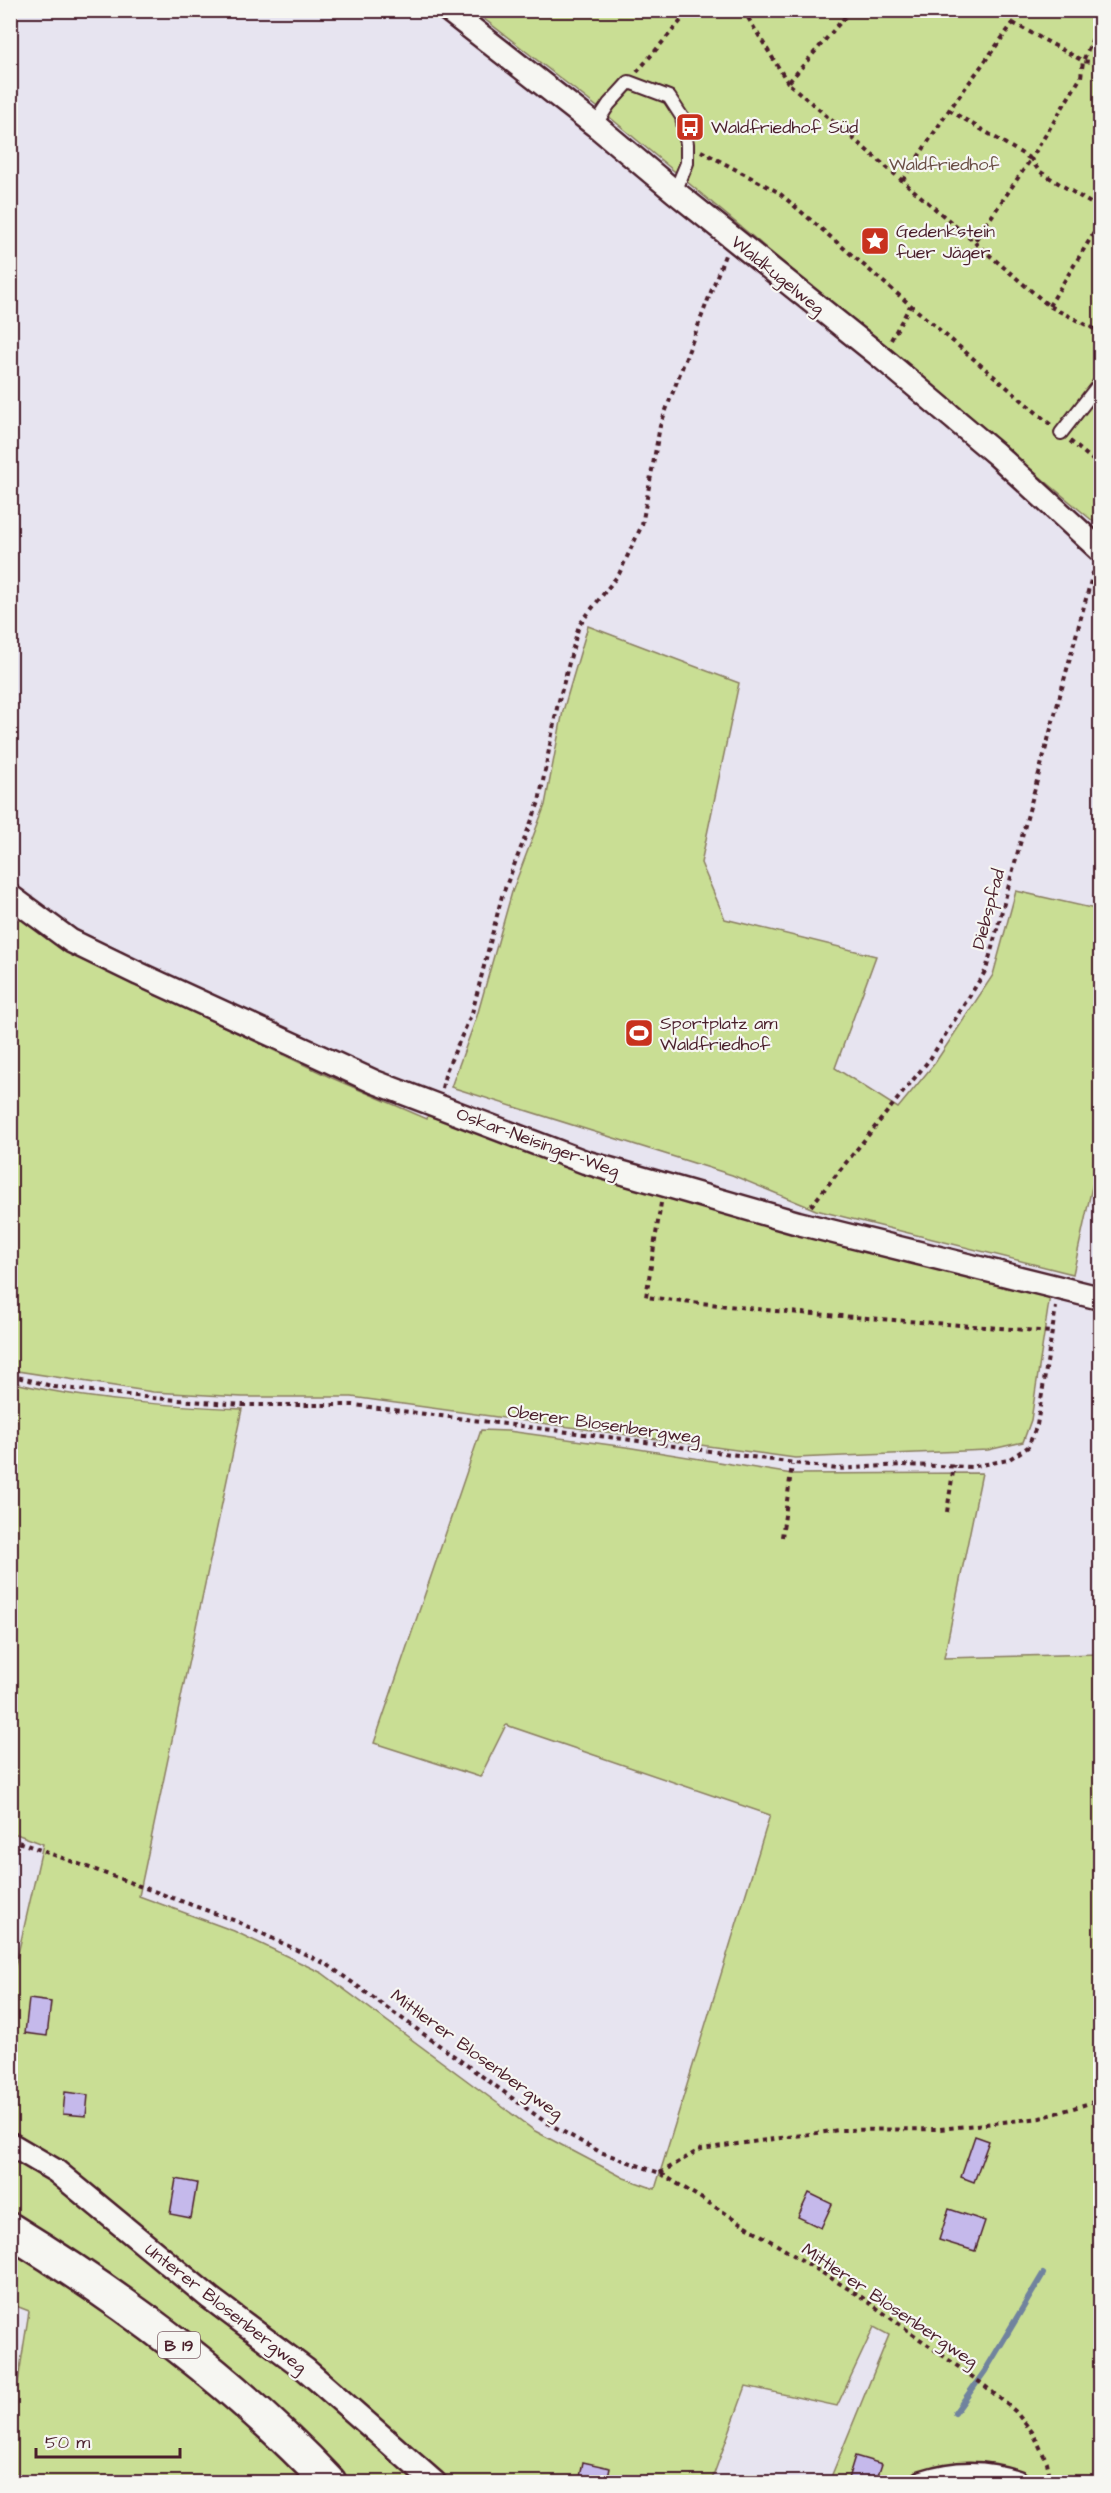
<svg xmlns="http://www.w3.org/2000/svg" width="1111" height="2493" font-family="'Architects Daughter',sans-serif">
<rect width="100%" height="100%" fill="#e7e4f0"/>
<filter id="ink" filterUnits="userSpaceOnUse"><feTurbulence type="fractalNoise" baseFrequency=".0167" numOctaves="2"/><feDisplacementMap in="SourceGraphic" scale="12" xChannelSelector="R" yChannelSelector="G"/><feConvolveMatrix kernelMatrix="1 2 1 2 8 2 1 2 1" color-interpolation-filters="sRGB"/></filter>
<g filter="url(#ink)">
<g fill="#c9de94" stroke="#8a7e60" stroke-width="1.5">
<polygon points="474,11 1100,11 1100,527 601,110"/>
<polygon points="588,626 739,683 701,863 725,919 876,956 835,1068 898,1108 935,1063 993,975 1016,891 1100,910 1100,1150 1073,1274 816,1210 732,1175 451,1087 477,1016 512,892 545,805 563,711"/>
<polygon points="10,908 115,975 332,1078 427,1119 429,1109 1050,1295 1031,1420 1023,1442 988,1450 795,1458 352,1397 242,1397 153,1392 11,1370"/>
<path d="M11 1382C87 1401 164 1405 242 1409L139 1896 234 1931 322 1973 535 2131 624 2178 655 2189 770 1815 506 1725 480 1777 374 1743 481 1430 508 1431 626 1447 792 1474 982 1473 944 1658 1100 1654V2482H1036L997 2470 922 2475 912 2482H829L889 2335 874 2327 837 2406 746 2386 711 2482H442L446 2476 177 2255 58 2163 11 2132 10 1989 43 1844 11 1832Z"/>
<polygon points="11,2147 429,2482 11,2482 11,2427 29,2311 11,2304"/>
</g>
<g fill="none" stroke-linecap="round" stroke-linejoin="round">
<polyline stroke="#70839e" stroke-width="6" points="955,2413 985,2371 1043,2274"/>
</g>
<g fill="#c5b9eb" stroke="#4a1f2b" stroke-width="1.5">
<polygon points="29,1999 51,2002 47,2036 25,2033"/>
<polygon points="65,2092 88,2095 86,2116 63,2114"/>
<polygon points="975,2136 989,2141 974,2182 961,2177"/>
<polygon points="176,2179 197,2183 191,2218 170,2214"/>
<polygon points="809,2193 832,2204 821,2228 798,2217"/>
<polygon points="949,2209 985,2221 975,2251 939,2240"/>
<polygon points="855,2456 882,2464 876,2482 847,2482"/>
<polygon points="583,2462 610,2468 607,2482 579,2482"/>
</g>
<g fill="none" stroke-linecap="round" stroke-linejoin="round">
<g stroke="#4a1f2b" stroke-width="16">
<g id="service">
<polyline points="595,125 609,104 629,82 669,97 682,117 687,144 687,163 675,192"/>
<polyline points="1061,433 1100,383"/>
</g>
</g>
<g stroke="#4a1f2b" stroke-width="27">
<g id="minor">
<polyline points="448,10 595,125 675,192 881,357 996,454 1100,550"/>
<polyline points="10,896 71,941 139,974 375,1082 585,1162 798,1223 1100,1298"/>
<polyline points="10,2144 56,2171 210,2298 305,2369 434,2482"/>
<path d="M923 2482C955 2471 985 2471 1017 2482"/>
</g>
</g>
<g stroke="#4a1f2b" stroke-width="38">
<path id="primary" d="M10 2230C127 2302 234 2382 329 2482"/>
</g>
<g stroke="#4a1f2b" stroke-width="4" stroke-dasharray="4.5 4.5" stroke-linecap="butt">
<polyline points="746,10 745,13 788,83"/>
<polyline points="851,10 788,83 1049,306 1100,332"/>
<polyline points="1100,22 1083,61 1081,77 1031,159 1039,171 1100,209"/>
<polyline points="1013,23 1083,61 1100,63"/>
<polyline points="637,72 690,10"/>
<polyline points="949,110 1031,159 974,242"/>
<polyline points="701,151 778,192 1051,425"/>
<polyline points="903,180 949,110 1013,23 1020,10"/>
<polyline points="1049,306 1100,223"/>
<polyline points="891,340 910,306"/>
<polyline points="1070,441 1100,466"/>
<polyline points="442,1088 446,1071 472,1013 502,896 539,802 557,708 579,625 619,574 642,525 660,426 725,255"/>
<polyline points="661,1203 646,1297 775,1311 1052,1332"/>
<polyline points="811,1206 930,1059 986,970 1094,569"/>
<polyline points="10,1375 55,1387 153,1398 242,1405 354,1405 624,1439 837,1469 901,1465 971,1467 1008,1460 1028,1447 1037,1425 1056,1307"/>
<polyline points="947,1512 954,1465"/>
<polyline points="782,1537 792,1465"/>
<polyline points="10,1839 236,1921 328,1965 544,2121 600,2152 660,2173 860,2296 985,2386 1015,2411 1033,2433 1047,2462 1051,2482"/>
<polyline points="660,2173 701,2149 839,2130 940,2129 1040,2118 1100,2100"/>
</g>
<use href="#service" stroke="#f6f6f2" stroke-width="12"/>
<use href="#minor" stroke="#f6f6f2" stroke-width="22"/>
<use href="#primary" stroke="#f6f6f2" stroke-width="33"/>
</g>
</g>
<defs>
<g id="bus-square" transform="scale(1.5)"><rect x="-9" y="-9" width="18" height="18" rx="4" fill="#c8321e" stroke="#f6f6f2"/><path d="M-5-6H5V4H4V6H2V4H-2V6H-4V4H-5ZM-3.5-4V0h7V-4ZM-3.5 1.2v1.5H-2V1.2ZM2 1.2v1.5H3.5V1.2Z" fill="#fff"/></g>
<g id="sight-square" transform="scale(1.5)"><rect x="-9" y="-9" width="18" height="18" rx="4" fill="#c8321e" stroke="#f6f6f2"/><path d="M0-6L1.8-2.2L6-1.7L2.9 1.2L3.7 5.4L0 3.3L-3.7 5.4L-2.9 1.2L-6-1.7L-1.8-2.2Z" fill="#fff"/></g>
<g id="stadium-square" transform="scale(1.5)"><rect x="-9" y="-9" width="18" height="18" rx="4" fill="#c8321e" stroke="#f6f6f2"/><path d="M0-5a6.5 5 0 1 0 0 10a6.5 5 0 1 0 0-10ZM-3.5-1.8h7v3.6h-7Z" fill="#fff"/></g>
</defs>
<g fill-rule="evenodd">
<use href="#bus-square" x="690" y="127"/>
<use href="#sight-square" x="875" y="241"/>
<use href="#stadium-square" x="639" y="1033"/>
</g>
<g text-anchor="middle" stroke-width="4.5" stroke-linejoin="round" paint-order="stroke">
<rect fill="#f6f6f2" stroke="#7e6067" stroke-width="1.5" x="158" y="2332" width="42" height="26" rx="4.5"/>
<g font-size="16" font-weight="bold" fill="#4a1f2b">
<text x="179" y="2351">B 19</text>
</g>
<g font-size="18" fill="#4a1f2b" stroke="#f6f6f2" text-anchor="start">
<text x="711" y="133">Waldfriedhof Süd</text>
<text x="896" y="237">Gedenkstein<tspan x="896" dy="21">fuer Jäger</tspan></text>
<text x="660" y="1029">Sportplatz am<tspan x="660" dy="21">Waldfriedhof</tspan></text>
</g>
<g font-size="18" fill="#6a4f45" stroke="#f6f6f2">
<text x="944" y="170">Waldfriedhof</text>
</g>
<g font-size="18" fill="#4a1f2b" stroke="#f6f6f2">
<text transform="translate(778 275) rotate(39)" y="6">Waldkugelweg</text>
<text transform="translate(988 909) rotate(-75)" y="6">Diebspfad</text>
<text transform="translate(538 1142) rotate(20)" y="6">Oskar-Neisinger-Weg</text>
<text transform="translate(604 1424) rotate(8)" y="6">Oberer Blosenbergweg</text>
<text transform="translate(477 2054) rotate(36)" y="6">Mittlerer Blosenbergweg</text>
<text transform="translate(890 2305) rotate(34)" y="6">Mittlerer Blosenbergweg</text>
<text transform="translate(226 2308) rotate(38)" y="6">Unterer Blosenbergweg</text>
</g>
</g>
<rect width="1111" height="2493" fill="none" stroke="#f6f6f2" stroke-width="36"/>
<rect x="18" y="18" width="1075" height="2457" fill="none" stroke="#4a1f2b" stroke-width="2" filter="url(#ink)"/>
<path d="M36 2448v9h144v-9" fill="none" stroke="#4a1f2b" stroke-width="3"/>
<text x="45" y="2448" font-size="18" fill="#4a1f2b" stroke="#f6f6f2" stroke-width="4.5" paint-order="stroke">50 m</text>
</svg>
